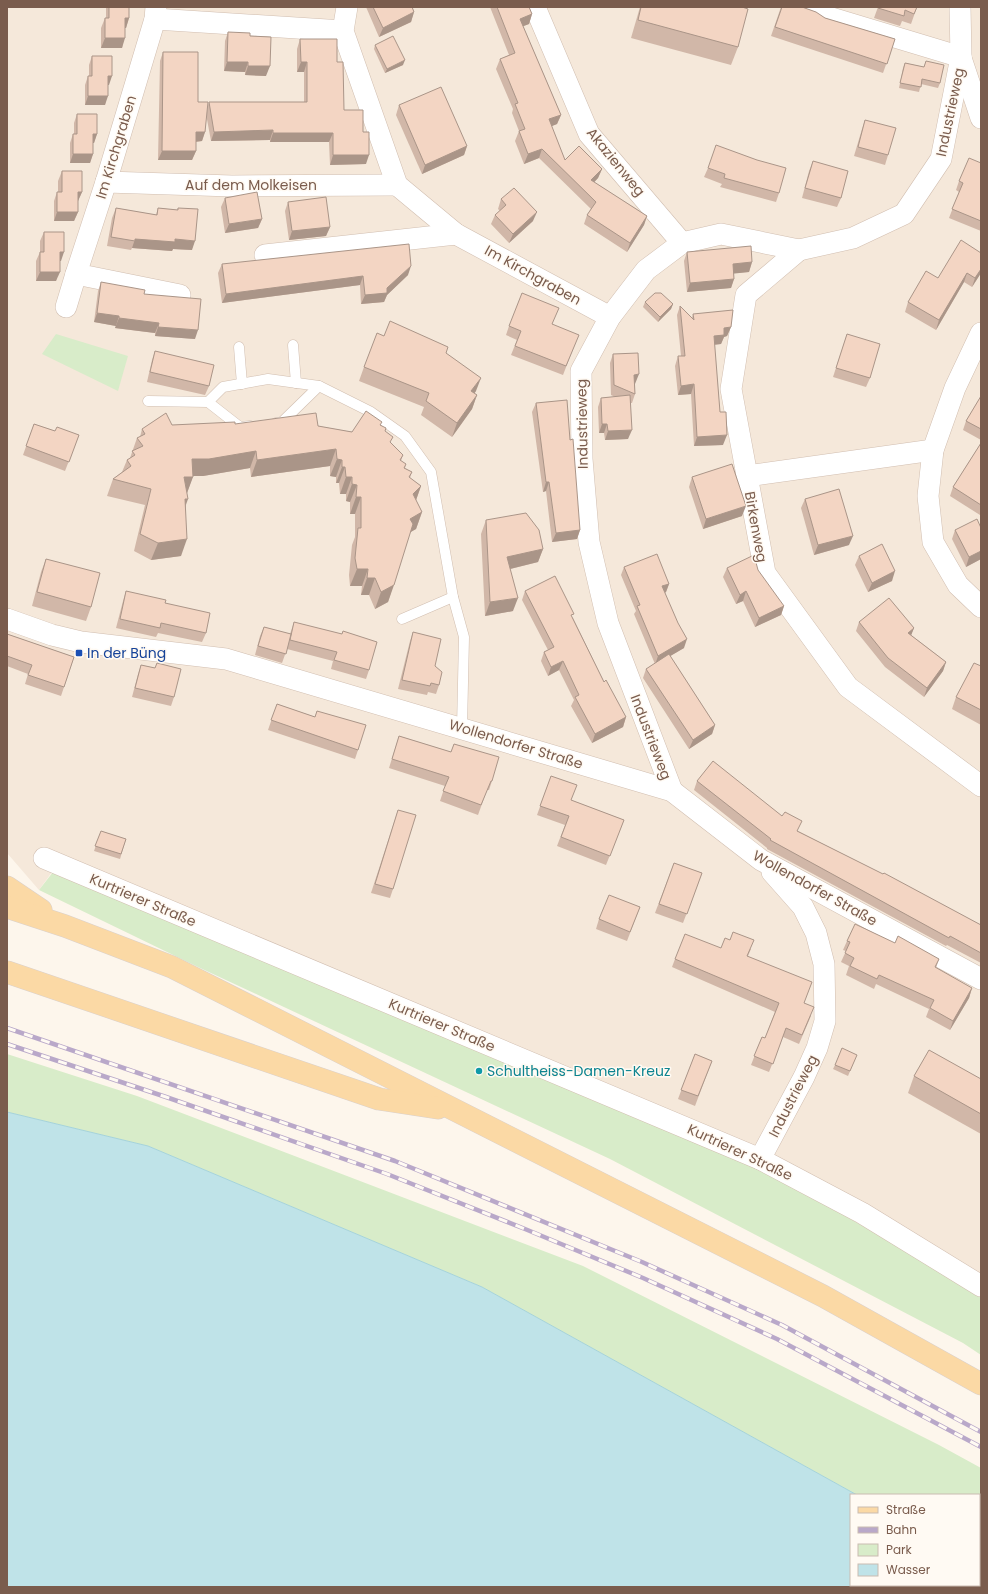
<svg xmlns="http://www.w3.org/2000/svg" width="988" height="1594" font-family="Poppins,sans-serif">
<rect width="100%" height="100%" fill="#fdf6ec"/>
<polygon fill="#f5e8da" points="7,7 981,7 981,1295 52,872 39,890 7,853"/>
<g fill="#d8ecc9">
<polygon points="56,334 128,356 118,391 42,354"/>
<polygon points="53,872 763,1168 981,1295 981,1355 963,1343 610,1159 198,967 39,890"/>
<polygon points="7,1054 137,1096 583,1266 939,1445 981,1468 981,1567 979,1566 979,1495 857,1495 482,1287 148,1146 7,1112"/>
</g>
<polygon fill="#bfe3e8" stroke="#a5d3da" points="7,1112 148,1146 482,1287 857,1495 851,1495 851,1585 979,1585 979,1573 981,1574 981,1587 7,1587"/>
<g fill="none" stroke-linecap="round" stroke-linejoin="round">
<g stroke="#d1beb0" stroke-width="11">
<g id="service">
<polyline points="293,345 296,383"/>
<polyline points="239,347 242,384"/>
<polyline points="148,401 208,402 223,387 268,379 319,386 371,412 405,436 431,472 453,597 464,637 462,728"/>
<polyline points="208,402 240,427 250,426"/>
<polyline points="276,423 282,422 319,386"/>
<polyline points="402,619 453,597"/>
</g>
</g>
<g stroke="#d1beb0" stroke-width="22">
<g id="minor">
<polyline points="156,7 155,19 106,182 76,274 180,295"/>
<polyline points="347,7 343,31 397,185 456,234 610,317"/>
<polyline points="535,7 589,134 682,243"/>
<polyline points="816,7 825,16 961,57"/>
<polyline points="155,19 343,31"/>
<polyline points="961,58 981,118"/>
<polyline points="106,182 232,186 397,185"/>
<polyline points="799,250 746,295 731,389 765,573 848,687 981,786"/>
<polyline points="265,255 456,234"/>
<polyline points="66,307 76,274"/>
<polyline points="981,333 955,388 933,450 928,496 933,542 958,585 981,607"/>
<polyline points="747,476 933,450"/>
<polyline points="7,619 52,635 81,642 226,659 672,791 761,860 981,979"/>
<polyline points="672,791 608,623 589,542 582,459 581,371 610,317 646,270 682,243 721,234 799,250 853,238 904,214 941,159 961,57 960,7"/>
<polyline points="44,858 760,1159 862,1213 981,1286"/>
<polyline points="760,1159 804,1077 817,1048 825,1021 824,964 816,933 803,907 772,872"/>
</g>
</g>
<g stroke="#dad1cd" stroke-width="23">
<g id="primary">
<polyline points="7,887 41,910"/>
<polyline points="7,907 65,926 172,967 823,1296 981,1384"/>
<polyline points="7,972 379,1099 438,1108"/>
</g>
</g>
<use href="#service" stroke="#fff" stroke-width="10"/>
<use href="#minor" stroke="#fff" stroke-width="21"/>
<use href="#primary" stroke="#fbd9a5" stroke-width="22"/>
<g stroke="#b9a8c9" stroke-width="4.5">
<g id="rail">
<polyline points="7,1028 395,1161 642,1262 782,1325 981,1432"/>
<polyline points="7,1044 166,1097 387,1174 525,1229 643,1278 777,1339 981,1447"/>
</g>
</g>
<use href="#rail" stroke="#fffaf3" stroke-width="3" stroke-dasharray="9" stroke-linecap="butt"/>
</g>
<g fill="#d1b7a8">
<polygon points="106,7 129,7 129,18 126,28 125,28 122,48 101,48 101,28 105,18 106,18"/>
<polygon points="366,7 412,7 414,12 411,22 379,37"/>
<polygon points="490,7 529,7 532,14 529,24 523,26 561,115 557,124 551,126 565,160 602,169 598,178 594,182 647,216 644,225 627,252 584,224 587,215 591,209 539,158 524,164 515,141 519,131 512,113 513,109 496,69 500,59 509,55"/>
<polygon points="640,7 742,7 738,47 731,65 631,38"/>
<polygon points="781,7 825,18 895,39 883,73 771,36"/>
<polygon points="878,7 917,7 911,24 902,21 900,26 874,18"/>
<polygon points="228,32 250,36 266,76 245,75 245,72 224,71 225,41"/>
<polygon points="300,39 337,62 344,110 363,132 366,164 330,165 329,142 270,142 270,140 211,141 206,114 205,132 202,141 196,142 196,151 192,160 158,160 160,61 163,52 198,102 207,108 209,102 304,102 304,72 297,72 297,49"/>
<polygon points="375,45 403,65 385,73 374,49"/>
<polygon points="92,56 109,85 108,85 105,105 85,105 85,85 88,76 89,76 89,65"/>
<polygon points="926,61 940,83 938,88 921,84 919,92 899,88 903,68 905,63 924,67"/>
<polygon points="399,105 467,146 464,155 422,174 396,115"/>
<polygon points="77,114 97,134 94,143 93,143 93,154 90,163 70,163 70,143 73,134 74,134 74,123"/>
<polygon points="865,120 888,155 885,165 854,156 862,129"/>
<polygon points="813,161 841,198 837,207 802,198 809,171"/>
<polygon points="981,163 981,231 949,218 959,192 956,190 959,181"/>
<polygon points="708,168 779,193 776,202 720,187 722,184 704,177"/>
<polygon points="62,171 82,192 78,201 78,212 74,221 54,221 54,201 57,192 58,192 58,181"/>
<polygon points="225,198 262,219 258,228 225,233 221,207"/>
<polygon points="501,199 533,221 509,243 491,224 495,215 500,211 498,209"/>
<polygon points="288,202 330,227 326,236 289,240 285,211"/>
<polygon points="116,208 156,215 158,208 177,210 178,208 192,250 173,249 172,251 132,248 131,250 107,246 112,218"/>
<polygon points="44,232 61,261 60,261 56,281 36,281 36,261 40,252 40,241"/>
<polygon points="687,252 752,262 749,272 734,273 734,279 731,288 687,292 684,261"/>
<polygon points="981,253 981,273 972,287 964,282 936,330 905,312 908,302 938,278"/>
<polygon points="222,264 408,275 387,295 384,302 361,304 360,285 222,303 218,273"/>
<polygon points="101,282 144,294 195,339 155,336 155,333 115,328 116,326 94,322 98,291"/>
<polygon points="645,302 673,304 671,309 658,322 643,307"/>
<polygon points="680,306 692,318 693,314 731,327 727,336 724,337 721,344 714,345 723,445 694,446 691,394 678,395 675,366 678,356 681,356 677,315"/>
<polygon points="552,324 575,344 563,375 511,355 517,340 506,335 509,326"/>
<polygon points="847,334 870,378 866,387 833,377"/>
<polygon points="384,336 446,353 476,391 474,393 477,395 472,409 452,437 421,415 424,407 359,381 364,367"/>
<polygon points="155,351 209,386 205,395 147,382 152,360"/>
<polygon points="613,354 635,384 635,394 632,403 630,403 628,439 605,440 604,433 599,433 598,407 601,398 615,397 611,395 610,363"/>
<polygon points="981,396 981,440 963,430 966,421"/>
<polygon points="536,403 570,440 580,530 577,539 552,542 546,491 543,492 532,412"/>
<polygon points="34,424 55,431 79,435 65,471 23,455"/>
<polygon points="235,424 318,426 352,432 381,425 385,431 391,443 403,455 401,461 406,464 405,468 412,472 410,478 421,486 416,500 422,512 416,529 410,532 388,602 375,609 369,595 361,595 362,586 350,586 349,575 352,545 355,537 355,514 350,514 350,502 346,501 346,494 340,494 339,483 336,483 336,477 330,476 330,466 251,477 250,468 203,476 193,476 187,493 181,556 151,560 134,551 145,505 107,496 113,479 122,472 127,460 130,458 137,438 140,437 142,429 172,425"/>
<polygon points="981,443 981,514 980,515 950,496 953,487"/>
<polygon points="692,477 742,516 703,529 689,487"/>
<polygon points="805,499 849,545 814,555 801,508"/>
<polygon points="486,520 543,549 538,562 510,569 513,611 485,616 481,534"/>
<polygon points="981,528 981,559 966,567 952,539 955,530"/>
<polygon points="859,556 892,581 868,592 855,565"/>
<polygon points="46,559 91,607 86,621 32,606 41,572"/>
<polygon points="624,567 669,584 666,592 665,593 684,648 670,656 715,725 712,734 689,749 643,678 646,669 655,664 634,614 636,611 621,575"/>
<polygon points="727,568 784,606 781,615 755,627 743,601 736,604 723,577"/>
<polygon points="126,591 165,603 206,633 202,642 158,633 156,637 116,628 123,601"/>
<polygon points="525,591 573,618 604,682 626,717 623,727 592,743 571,706 574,700 559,670 548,676 541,661 544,652 548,650 522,600"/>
<polygon points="294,622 369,670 366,679 331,669 333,661 287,649 282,663 255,655 260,636 264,627 290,634"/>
<polygon points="859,622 914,628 911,635 946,662 943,671 924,697 885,667 856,631"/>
<polygon points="413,632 435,666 439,685 436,694 428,692 427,695 398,689 410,641"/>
<polygon points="7,634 74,657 61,696 25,684 28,674 7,666"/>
<polygon points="157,663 174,697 171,706 132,697 138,674 141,665 155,668"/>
<polygon points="981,666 981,725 952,709 956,697"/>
<polygon points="277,704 315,717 317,711 358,750 355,759 268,730"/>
<polygon points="399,736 451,752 454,744 492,781 489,790 487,790 478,815 440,801 445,786 389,768"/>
<polygon points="551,776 571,800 624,820 606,865 557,846 565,825 537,815"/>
<polygon points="697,781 798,831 981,925 981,963 947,945 946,946 767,849 767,848 694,790"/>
<polygon points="398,810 393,889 390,898 371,893"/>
<polygon points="101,831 126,839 120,859 94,851"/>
<polygon points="674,863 702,873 683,923 655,913"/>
<polygon points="640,907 627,941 596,929 599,919"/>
<polygon points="847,941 895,943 939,959 936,968 972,988 969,998 950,1030 926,1017 929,1009 876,984 874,989 846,975 849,966 841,962 846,951 843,950"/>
<polygon points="721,948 751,949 748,956 804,1003 811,1016 799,1044 783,1037 769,1072 751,1065 762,1037 765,1038 775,1012 672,967 675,959"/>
<polygon points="695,1054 712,1061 695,1106 678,1099"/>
<polygon points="855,1059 848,1076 833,1069 835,1065"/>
<polygon points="914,1076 981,1079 981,1134 908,1093"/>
</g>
<g fill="#aa9588">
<polygon points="414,12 411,22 379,37 383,28"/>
<polygon points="532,14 529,24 516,29 520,19"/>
<polygon points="125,18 129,18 126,28 122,28"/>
<polygon points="105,38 125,38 122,48 101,48"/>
<polygon points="405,60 403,65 385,73 387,69"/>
<polygon points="227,62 248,62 245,72 224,71"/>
<polygon points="301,62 307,62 304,72 297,72"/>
<polygon points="248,66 270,66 266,76 245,75"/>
<polygon points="108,76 112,76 109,85 105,85"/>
<polygon points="88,96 108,96 105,105 85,105"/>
<polygon points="561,115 557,124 545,129 549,119"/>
<polygon points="273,130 270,140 211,141 214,132"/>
<polygon points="196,132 205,132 202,141 192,142"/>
<polygon points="273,133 333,133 329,142 270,142"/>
<polygon points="93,134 97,134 94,143 90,143"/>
<polygon points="467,146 464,155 422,174 425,165"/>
<polygon points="542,149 539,158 524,164 528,154"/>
<polygon points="162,151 196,151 192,160 158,160"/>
<polygon points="73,154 93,154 90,163 70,163"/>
<polygon points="333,155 369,155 366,164 330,165"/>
<polygon points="602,169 598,178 588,189 591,180"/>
<polygon points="78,192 82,192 78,201 74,201"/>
<polygon points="57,212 78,212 74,221 54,221"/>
<polygon points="537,212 533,221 509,243 513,234"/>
<polygon points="647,216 644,225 627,252 630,243"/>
<polygon points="262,219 258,228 225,233 229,224"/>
<polygon points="330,227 326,236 289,240 292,231"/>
<polygon points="135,239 175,239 195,241 192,250 173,249 172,251 132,248"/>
<polygon points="60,252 64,252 61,261 56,261"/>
<polygon points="752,262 749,272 730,274 733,264"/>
<polygon points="411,266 408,275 387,295 384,302 361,304 365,295 387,288"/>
<polygon points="981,269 981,273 972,287 975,278"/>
<polygon points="40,272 60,272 56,281 36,281"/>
<polygon points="967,273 964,282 936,330 939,320"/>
<polygon points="363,276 360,285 222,303 226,294"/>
<polygon points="734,279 731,288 687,292 690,283"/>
<polygon points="673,304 671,309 658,322 660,317"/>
<polygon points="97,313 119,316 116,326 94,322"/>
<polygon points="119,318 159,323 155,333 115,328"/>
<polygon points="158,327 198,330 195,339 155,336"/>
<polygon points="731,327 727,336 724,337 721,344 710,345 714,336 724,328"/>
<polygon points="639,374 635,384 631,384 634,375"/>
<polygon points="481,378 476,391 466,405 471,391"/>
<polygon points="694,384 691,394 678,395 681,386"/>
<polygon points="477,395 472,409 452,437 457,423"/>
<polygon points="602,424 607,424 604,433 599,433"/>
<polygon points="632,430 628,439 605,440 608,431"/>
<polygon points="727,435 723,445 694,446 697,437"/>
<polygon points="336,449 330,466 251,477 257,460"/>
<polygon points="256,451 250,468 203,476 186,476 192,459"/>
<polygon points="337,459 342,460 336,477 330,476"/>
<polygon points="342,467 345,467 339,483 336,483"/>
<polygon points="184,477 193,477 187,493"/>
<polygon points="346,477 352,477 346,494 340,494"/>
<polygon points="546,482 549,482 546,491 543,492"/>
<polygon points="352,484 357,485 350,502 346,501"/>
<polygon points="421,486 415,503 413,494"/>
<polygon points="356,497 361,497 355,514 350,514"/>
<polygon points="185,499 188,499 182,516"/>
<polygon points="746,506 742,516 703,529 706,519"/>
<polygon points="422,512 416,529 404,536 410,519"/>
<polygon points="580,530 577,539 552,542 556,533"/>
<polygon points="853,536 849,545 814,555 818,545"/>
<polygon points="187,539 181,556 151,560 158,543"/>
<polygon points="543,549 538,562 502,571 507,557"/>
<polygon points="981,551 981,559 966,567 969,557"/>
<polygon points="357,569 368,569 362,586 350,586"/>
<polygon points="895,571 892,581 868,592 872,583"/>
<polygon points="367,578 375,578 369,595 361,595"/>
<polygon points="669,584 666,592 659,595 662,586"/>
<polygon points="394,585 388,602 375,609 381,592"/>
<polygon points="746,591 743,601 736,604 740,595"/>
<polygon points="518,598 513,611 485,616 490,602"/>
<polygon points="784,606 781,615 755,627 759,618"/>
<polygon points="914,628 910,638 908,633"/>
<polygon points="687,639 684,648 655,665 658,656"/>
<polygon points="563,661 559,670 548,676 551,667"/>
<polygon points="946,662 943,671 924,697 927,688"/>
<polygon points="626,717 623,727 592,743 595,734"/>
<polygon points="715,725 712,734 689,749 693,740"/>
<polygon points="972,988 969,998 950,1030 953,1021"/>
</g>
<g fill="#f3d5c3" stroke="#aa9588">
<polygon points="109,7 129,7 129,18 125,18 125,38 105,38 105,18 109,18"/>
<polygon points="373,7 412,7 414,12 383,28"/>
<polygon points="497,7 529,7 532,14 520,19 561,115 549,119 565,160 579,146 602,169 591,180 647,216 630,243 587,215 596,202 542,149 528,154 519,131 525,129 515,104 518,103 500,59 515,53"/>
<polygon points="641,7 742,7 748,9 738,47 638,20"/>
<polygon points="782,7 802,7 816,12 825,18 895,39 887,64 775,27"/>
<polygon points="878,7 917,7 914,14 905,10 904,16 878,8"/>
<polygon points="228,32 250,33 250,36 271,37 270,66 248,66 248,62 227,62"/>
<polygon points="393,36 405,60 387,69 375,45"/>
<polygon points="300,39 337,39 337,62 343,62 344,110 363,110 363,132 369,132 369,155 333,155 333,133 273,133 273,130 214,132 209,102 307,102 307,62 301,62"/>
<polygon points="163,52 198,52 198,102 208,102 205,132 196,132 196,151 162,151"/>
<polygon points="92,56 112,56 112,76 108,76 108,96 88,96 88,76 92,76"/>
<polygon points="926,61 944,65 940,83 922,79 921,87 900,83 905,63 924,67"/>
<polygon points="441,87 467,146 425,165 399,105"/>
<polygon points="77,114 97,114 97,134 93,134 93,154 73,154 73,134 77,134"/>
<polygon points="865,120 896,128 888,155 858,147"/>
<polygon points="716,145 757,160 786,168 779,193 724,178 725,174 708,168"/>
<polygon points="969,158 981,163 981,221 952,209 963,183 959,181"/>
<polygon points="813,161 848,171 841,198 805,188"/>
<polygon points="62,171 82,171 82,192 78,192 78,212 57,212 57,192 62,192"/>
<polygon points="514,188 537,212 513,234 495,215 506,205 501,199"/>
<polygon points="257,192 262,219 229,224 225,198"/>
<polygon points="326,197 330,227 292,231 288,202"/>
<polygon points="116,208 157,215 158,208 178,210 178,208 198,209 195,241 175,239 175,242 135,239 135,241 111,237"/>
<polygon points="44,232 64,232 64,252 60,252 60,272 40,272 40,252 44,252"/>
<polygon points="961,240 981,253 981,269 975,278 967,273 939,320 908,302 926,271 938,278"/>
<polygon points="409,244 411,266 387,288 387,293 365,295 363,276 226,294 222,264"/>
<polygon points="751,246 752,262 733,264 734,279 690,283 687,252"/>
<polygon points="101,282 145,290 144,294 201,299 198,330 158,327 159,323 119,318 119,316 97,313"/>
<polygon points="522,293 559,308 552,324 579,335 566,366 515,346 521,331 509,326"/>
<polygon points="655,293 661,293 673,304 660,317 645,302"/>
<polygon points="680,306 694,320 693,314 733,310 731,327 724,328 724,335 714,336 720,412 726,412 727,435 697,437 694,384 681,386 678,356 685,356"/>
<polygon points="390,321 448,347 446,353 481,378 471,391 477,395 457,423 426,401 429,393 364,367 377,333 384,336"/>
<polygon points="847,334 880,344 870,378 836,368"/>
<polygon points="155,351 214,365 209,386 150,372"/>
<polygon points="638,353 639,374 634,375 635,394 614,385 613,354"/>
<polygon points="630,395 632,430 608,431 607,424 602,424 601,398"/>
<polygon points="981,396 981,429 966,421"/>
<polygon points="567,400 570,440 573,439 580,530 556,533 549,482 546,482 536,403"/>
<polygon points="366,411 382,422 380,425 386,428 385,431 393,437 390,442 403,455 400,460 406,464 404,468 412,472 409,477 421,486 413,494 422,512 410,519 413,524 394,585 381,592 375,578 367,578 368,569 357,569 355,558 358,528 361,528 361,497 356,497 357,485 352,484 352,477 346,477 345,467 342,467 342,460 337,459 336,449 257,460 256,451 209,459 192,459 193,477 184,477 188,499 185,499 187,539 158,543 140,534 151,489 113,479 131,466 127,460 135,455 132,451 143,446 137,438 145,434 142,429 166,413 172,425 235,422 235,424 316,413 318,426 352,432"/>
<polygon points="34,424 55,431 57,427 79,435 69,462 26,446"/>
<polygon points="981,443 981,505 953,487"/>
<polygon points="732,464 746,506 706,519 692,477"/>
<polygon points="839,489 853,536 818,545 805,499"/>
<polygon points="526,513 539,530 543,549 507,557 518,598 490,602 486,520"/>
<polygon points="977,519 981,528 981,551 969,557 955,530"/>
<polygon points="882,544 895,571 872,583 859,556"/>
<polygon points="657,554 669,584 662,586 678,623 687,639 658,656 637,606 640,605 624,567"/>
<polygon points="754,555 758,570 784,606 759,618 746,591 740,595 727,568"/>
<polygon points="46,559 100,573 91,607 37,592"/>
<polygon points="555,576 574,614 571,615 604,682 606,680 626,717 595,734 575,697 579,695 563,661 551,667 544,652 554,647 525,591"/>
<polygon points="126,591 166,600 165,603 210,613 206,633 161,623 160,628 120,619"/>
<polygon points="889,598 914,628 908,633 946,662 927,688 888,658 859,622"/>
<polygon points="294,622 342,634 343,631 377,642 369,670 334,660 337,652 290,640"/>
<polygon points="264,627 291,634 286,654 258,646"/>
<polygon points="413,632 441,639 435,666 442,672 439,685 431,683 430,686 402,680"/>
<polygon points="7,634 74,657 64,687 28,675 32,665 7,656"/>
<polygon points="669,654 715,725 693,740 646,669"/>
<polygon points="157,663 181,669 174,697 135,688 141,665 155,668"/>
<polygon points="974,663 981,666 981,710 956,697"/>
<polygon points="277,704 315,717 317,711 366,725 358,750 271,720"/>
<polygon points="399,736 451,752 454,744 499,757 492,781 491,781 481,805 443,791 449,777 392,759"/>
<polygon points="713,761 782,816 785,812 802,821 797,831 883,874 884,873 981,925 981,953 950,936 949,938 770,840 771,839 697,781"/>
<polygon points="551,776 577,785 571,800 624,820 610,856 561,837 569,816 540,806"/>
<polygon points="398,810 416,815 393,889 375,884"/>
<polygon points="101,831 126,839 121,854 95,846"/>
<polygon points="674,863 702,873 687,914 659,904"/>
<polygon points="609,895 640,907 630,932 599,919"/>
<polygon points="855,924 895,943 898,936 939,959 935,967 972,988 953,1021 930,1008 934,1000 879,975 877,979 850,966 854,958 845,953 850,942 847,941"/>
<polygon points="733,932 754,940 747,956 812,982 804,1003 814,1007 802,1035 786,1028 773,1064 754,1056 762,1037 765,1038 779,1003 675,959 685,934 721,948 725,938 730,940"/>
<polygon points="842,1048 857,1055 850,1071 835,1065"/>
<polygon points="929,1050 981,1079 981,1114 914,1076"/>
<polygon points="695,1054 712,1061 698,1096 681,1090"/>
</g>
<rect fill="#1a4fb4" stroke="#fffaf3" stroke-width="1.5" x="75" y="649" width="8" height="8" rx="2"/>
<circle fill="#0f9aa8" stroke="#fffaf3" stroke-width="1.5" cx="479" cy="1071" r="4"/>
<g text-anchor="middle" stroke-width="3" stroke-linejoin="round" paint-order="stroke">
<g font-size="14" fill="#7a5c4d" stroke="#fffaf3">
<text transform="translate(950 112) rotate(-78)" y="5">Industrieweg</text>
<text transform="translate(116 147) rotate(-73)" y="5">Im Kirchgraben</text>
<text transform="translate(616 162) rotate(51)" y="5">Akazienweg</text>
<text x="251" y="190">Auf dem Molkeisen</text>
<text transform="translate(533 275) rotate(29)" y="5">Im Kirchgraben</text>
<text transform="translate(582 424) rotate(-91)" y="5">Industrieweg</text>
<text transform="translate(756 527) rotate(80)" y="5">Birkenweg</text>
<text transform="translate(651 737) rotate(69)" y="5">Industrieweg</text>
<text transform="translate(516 744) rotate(17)" y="5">Wollendorfer Straße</text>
<text transform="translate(815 888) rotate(29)" y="5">Wollendorfer Straße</text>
<text transform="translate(143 900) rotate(23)" y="5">Kurtrierer Straße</text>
<text transform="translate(442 1025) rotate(23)" y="5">Kurtrierer Straße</text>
<text transform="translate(793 1096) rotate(-63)" y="5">Industrieweg</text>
<text transform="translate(740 1152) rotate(25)" y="5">Kurtrierer Straße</text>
</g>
<g font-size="14" fill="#164399" stroke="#fffaf3" text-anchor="start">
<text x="87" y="658">In der Büng</text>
</g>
<g font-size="14" fill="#0d838f" stroke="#fffaf3" text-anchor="start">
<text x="487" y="1076">Schultheiss-Damen-Kreuz</text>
</g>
</g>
<rect width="988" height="1594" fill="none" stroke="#7a5c4d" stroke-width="16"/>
<rect x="850" y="1494" width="130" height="92" fill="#fffaf3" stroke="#cabbb1"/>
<rect x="858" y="1507" width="20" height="6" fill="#fbd9a5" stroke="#cabbb1"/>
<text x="886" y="1514" font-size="12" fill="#7a5c4d">Straße</text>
<rect x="858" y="1527" width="20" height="6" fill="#b9a8c9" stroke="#cabbb1"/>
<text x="886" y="1534" font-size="12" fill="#7a5c4d">Bahn</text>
<rect x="858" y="1544" width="20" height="12" fill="#d8ecc9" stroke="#cabbb1"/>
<text x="886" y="1554" font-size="12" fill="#7a5c4d">Park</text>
<rect x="858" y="1564" width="20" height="12" fill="#bfe3e8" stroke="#cabbb1"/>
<text x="886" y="1574" font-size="12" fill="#7a5c4d">Wasser</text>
</svg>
